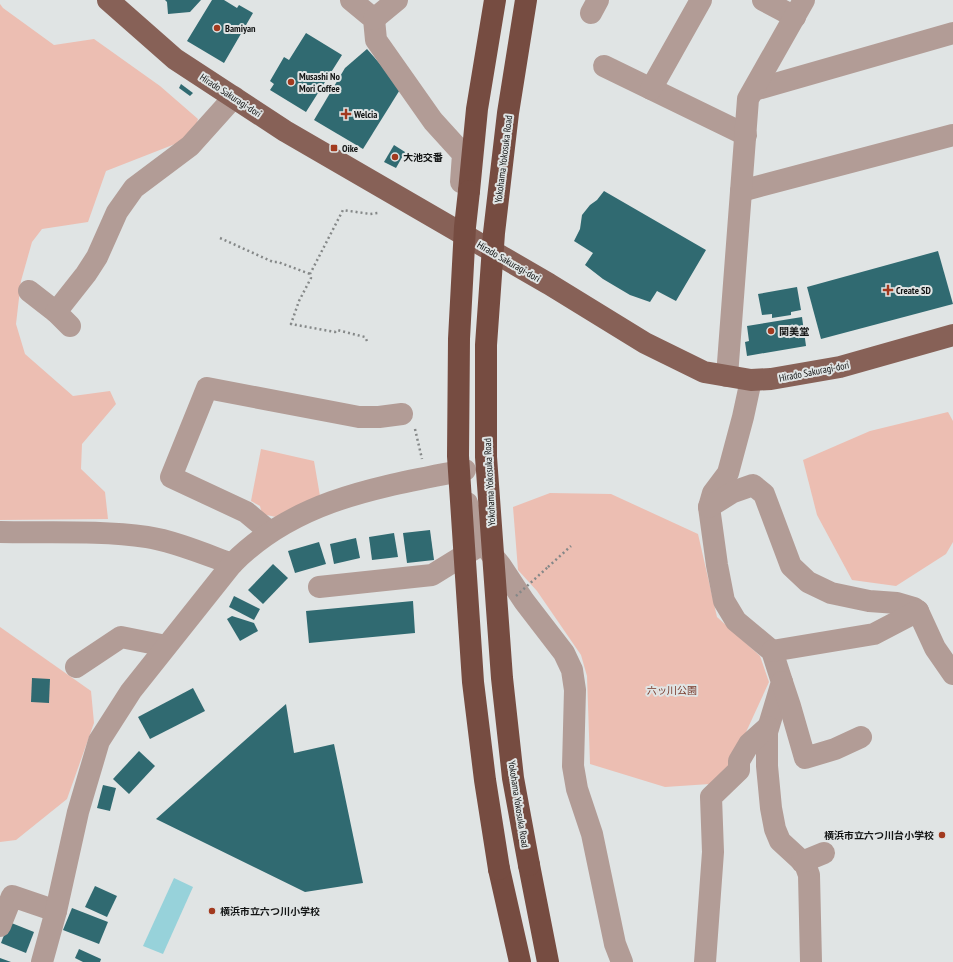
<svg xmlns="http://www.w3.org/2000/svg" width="953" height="962" font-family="'PT Sans Narrow','Noto Sans JP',sans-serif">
<rect width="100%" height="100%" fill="#e0e4e4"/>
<g fill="#ecbeb2">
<polygon points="0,4 3,8 54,45 94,39 160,86 198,119 193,137 106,171 88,222 42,229 32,242 21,281 16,324 25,354 73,396 110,391 116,404 82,444 81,469 105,492 108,519 0,520"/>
<polygon points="948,412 953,421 953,542 946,554 896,586 852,580 817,515 803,460 870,431"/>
<polygon points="261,449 314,461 320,496 276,517 262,514 260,506 251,501"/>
<polygon points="550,493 611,494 698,534 717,617 760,656 769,682 730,767 710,784 665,787 590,764 587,676 581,655 537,591 518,570 513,507"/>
<polygon points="0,627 91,691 94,723 67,799 16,840 0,842"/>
</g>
<polygon fill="#97d2da" points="174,878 193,887 163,954 143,946"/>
<g fill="#306a71">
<polygon points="165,0 201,0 190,12 168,14 167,2"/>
<polygon points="212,0 224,0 237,8 239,5 253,13 224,63 187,41"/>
<polygon points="306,33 342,55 306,112 270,90 274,84 270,81 284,57 289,60"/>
<polygon points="367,49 401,88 363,149 314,120 345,68"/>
<polygon points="181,84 193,93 190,96 179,88"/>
<polygon points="394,145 405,152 396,168 384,162"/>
<polygon points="604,191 706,250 676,301 657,291 650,302 630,295 603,279 585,265 593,253 574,241 580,229 582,215 590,205 597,200"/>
<polygon points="938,251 953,304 821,339 807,287"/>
<polygon points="797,287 801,310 791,312 791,315 772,318 772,314 762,315 758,294"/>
<polygon points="802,317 806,346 747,356 745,342 749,341 747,326"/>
<polygon points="430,530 434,560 407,563 403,533"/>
<polygon points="394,533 398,557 372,560 369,537"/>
<polygon points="356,538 360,558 334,564 330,544"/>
<polygon points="319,542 326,564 295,573 288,551"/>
<polygon points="273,564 288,578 263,604 248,590"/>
<polygon points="234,596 260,609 254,620 229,607"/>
<polygon points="413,601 415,633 309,643 306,611"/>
<polygon points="232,616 254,623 258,631 240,641 227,619"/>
<polygon points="32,678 50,679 49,703 31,702"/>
<polygon points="193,688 205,711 150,739 138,717"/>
<polygon points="286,704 294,753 334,744 363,883 305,892 156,819"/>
<polygon points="139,751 155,766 129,794 113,779"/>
<polygon points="103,785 116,788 110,811 97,808"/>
<polygon points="95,886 117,896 107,917 85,907"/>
<polygon points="72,908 108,922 99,944 63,930"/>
<polygon points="9,922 34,932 26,953 1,943"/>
<polygon points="79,949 101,959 100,962 83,962 75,958"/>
<polygon points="0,958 11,962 0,962"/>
</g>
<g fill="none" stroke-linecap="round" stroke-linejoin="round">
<g stroke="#858888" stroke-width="2.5" stroke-dasharray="2 3" stroke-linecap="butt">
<polyline points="220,238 273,262 278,262 310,274"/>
<polyline points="367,341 365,337 337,330 335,332 291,324 299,301 311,278 310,274 343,210 370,214 378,213"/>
<polyline points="415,429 422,459"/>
<polyline points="548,567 571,546"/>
</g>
<g stroke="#b29c96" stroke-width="22">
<polyline points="351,0 374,19 376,40 433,121 463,154 461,182"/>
<polyline points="763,0 795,17"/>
<polyline points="591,13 598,0"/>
<polyline points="374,19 397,0"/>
<polyline points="604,66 746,135"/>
<polyline points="651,89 701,0"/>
<polyline points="754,90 953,33"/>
<polyline points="741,191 953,135"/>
<polyline points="29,291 56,312"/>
<polyline points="70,326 56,312 86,274 97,257 117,212 134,188 190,146 234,97"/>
<polyline points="727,376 748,99 804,0"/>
<polyline points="751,380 743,417 728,473 713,493 709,507 717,565 724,601 736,621 772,651 782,682 767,732 767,766 771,808 775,829 780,841 805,864 809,875 811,962"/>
<polyline points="467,503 475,534 501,566 524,601 564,653 572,670 575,690 573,766 577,789 592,834 615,944 622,962"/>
<polyline points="709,507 733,492 753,485 764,494 791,566 808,582 831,593 869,601 897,603 914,608 918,611"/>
<path d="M0 532C49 533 99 530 147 537 174 541 207 555 232 564"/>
<polyline points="270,532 246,512 171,477 207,388 359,417 379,417 402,414"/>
<polyline points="319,587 432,575 479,546"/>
<polyline points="772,651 874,634 918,611 935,648 953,674"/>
<polyline points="76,667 121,637 166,646"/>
<polyline points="782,682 790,706 805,758 835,749 861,737"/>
<polyline points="802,862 824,853"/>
<polyline points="0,926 12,896 56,911"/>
<path d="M42 962 56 911 78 812 99 741 131 691 232 564C296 499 380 487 465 470"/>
<polyline points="705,962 713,852 711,797 739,770 739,761 749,744 768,727"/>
</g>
<polyline stroke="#876157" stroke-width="22" points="108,0 175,59 285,131 549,284 645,343 704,372 751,380 771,379 840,367 953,335"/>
<g stroke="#764c41" stroke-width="22">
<polyline points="469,191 477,109 495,0"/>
<polyline points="529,865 548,962"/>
<polyline points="499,869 520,962"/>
</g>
<polyline stroke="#858888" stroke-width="2.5" stroke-dasharray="2 3" stroke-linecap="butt" points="516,596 548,567"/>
<g stroke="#764c41" stroke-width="22">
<polyline points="526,0 508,113 494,233 486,345 486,457 502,678 513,778 529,865"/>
<polyline points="469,191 465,227 459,339 458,456 473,682 485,780 499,869"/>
</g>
</g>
<g fill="#a23a1f" stroke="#e0e4e4" stroke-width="1.5">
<circle cx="217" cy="28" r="4"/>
<circle cx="291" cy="82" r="4"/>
<path d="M344 108h4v4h4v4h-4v4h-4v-4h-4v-4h4z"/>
<rect x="330" y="144" width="8" height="8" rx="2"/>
<circle cx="395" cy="157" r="4"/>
<path d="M886 284h4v4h4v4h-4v4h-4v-4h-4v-4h4z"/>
<circle cx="771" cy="331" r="4"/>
<circle cx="942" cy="835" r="4"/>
<circle cx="212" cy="911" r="4"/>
</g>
<g text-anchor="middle" stroke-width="4" stroke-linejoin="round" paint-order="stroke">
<g font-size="10" font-weight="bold" fill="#121414" stroke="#e0e4e4" text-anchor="start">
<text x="225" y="32">Bamiyan</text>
<text x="299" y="80">Musashi No<tspan x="299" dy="12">Mori Coffee</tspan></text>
<text x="354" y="118">Welcia</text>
<text x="342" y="152">Oike</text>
<text x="403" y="161">大池交番</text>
<text x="896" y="294">Create SD</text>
<text x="779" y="335">関美堂</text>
<text x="934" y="839" text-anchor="end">横浜市立六つ川台小学校</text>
<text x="220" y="915">横浜市立六つ川小学校</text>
</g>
<g font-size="10" fill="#121414" stroke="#e0e4e4">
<text transform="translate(231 95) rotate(33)" y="4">Hirado Sakuragi-dori</text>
<text transform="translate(503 159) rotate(-83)" y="4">Yokohama Yokosuka Road</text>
<text transform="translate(509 261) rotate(30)" y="4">Hirado Sakuragi-dori</text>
<text transform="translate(814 371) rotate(-11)" y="4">Hirado Sakuragi-dori</text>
<text transform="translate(489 482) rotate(-93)" y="4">Yokohama Yokosuka Road</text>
<text transform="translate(519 804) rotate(81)" y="4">Yokohama Yokosuka Road</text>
</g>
<g font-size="10" fill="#763829" stroke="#e0e4e4">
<text x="672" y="694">六ッ川公園</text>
</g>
</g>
</svg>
